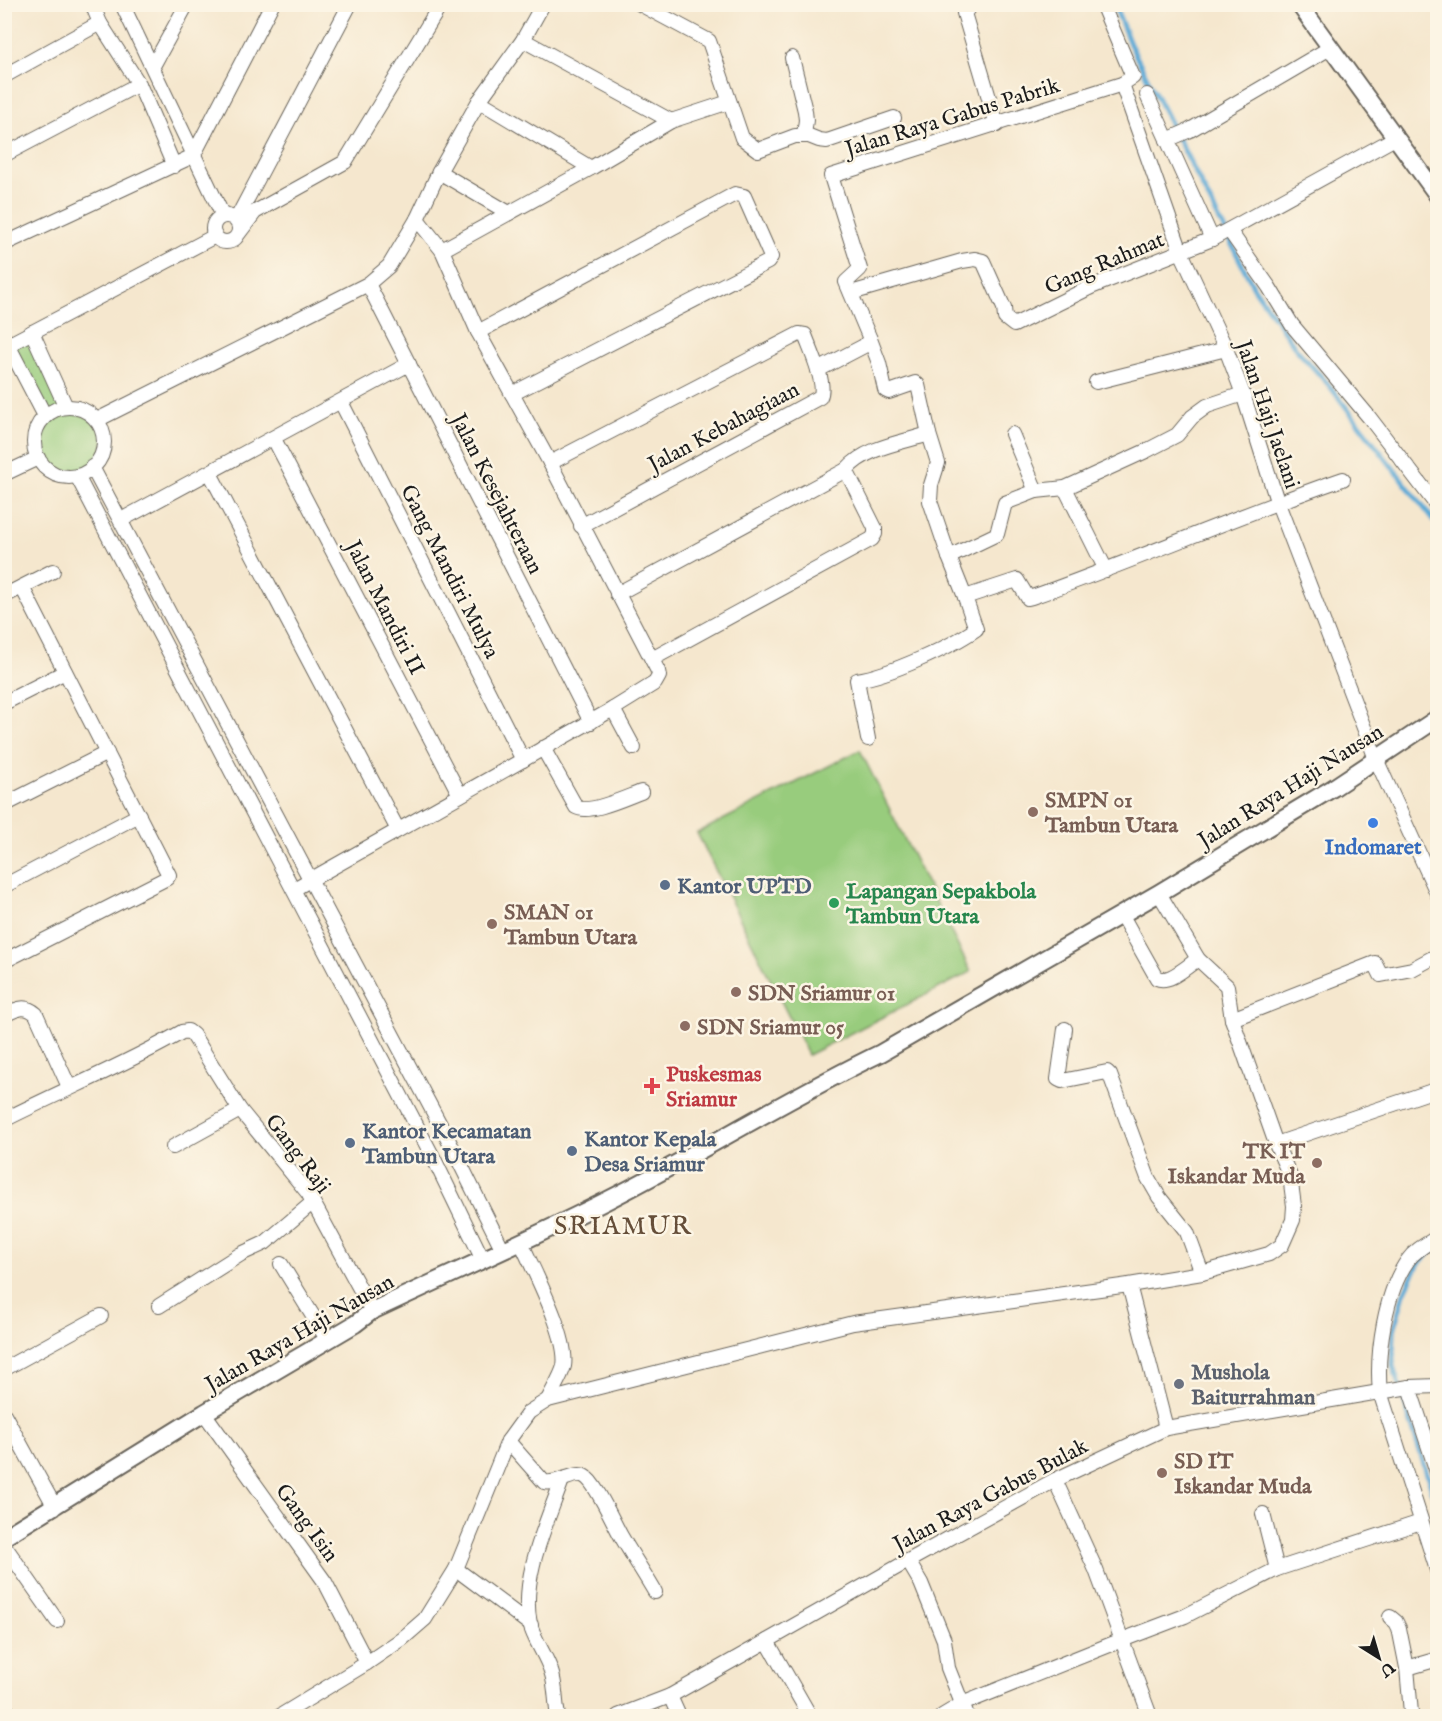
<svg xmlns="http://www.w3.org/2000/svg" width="1442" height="1721" font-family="'IM FELL English',serif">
<rect width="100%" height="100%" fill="#fcf5e5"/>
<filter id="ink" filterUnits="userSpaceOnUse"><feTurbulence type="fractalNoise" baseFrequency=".0167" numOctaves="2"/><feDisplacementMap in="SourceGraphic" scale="12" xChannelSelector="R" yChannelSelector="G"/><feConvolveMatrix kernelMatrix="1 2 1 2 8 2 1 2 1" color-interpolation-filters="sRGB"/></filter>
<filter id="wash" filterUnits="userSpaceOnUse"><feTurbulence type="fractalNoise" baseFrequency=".008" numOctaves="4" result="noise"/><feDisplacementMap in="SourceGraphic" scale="24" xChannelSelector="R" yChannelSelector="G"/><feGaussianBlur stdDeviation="1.35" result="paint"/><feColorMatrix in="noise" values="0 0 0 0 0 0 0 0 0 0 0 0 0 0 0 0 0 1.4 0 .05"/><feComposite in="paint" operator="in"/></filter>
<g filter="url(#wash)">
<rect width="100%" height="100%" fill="#f5e7ce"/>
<g fill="#98cc7d" stroke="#5a744c" stroke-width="1.5">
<path d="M32 332 66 407C84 408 94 415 104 430 107 508 2 474 45 416L8 345Z"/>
<polygon points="860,750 971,972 808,1055 697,833"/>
</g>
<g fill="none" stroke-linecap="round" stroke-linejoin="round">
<g stroke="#5daad6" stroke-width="5">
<polyline points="1114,4 1130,44 1254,288 1297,350 1328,384 1438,526"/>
<polyline points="1438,1247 1429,1253 1419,1263 1404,1293 1394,1330 1393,1366 1438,1509"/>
</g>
</g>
</g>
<g filter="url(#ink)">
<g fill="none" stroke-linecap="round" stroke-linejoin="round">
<g stroke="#68635a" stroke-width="16">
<g id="minor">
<polyline points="92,4 100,23 139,84 174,166"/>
<polyline points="122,4 223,216"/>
<polyline points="640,4 709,41 742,138 758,150 795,136 809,136 819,140 827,141 894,118"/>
<polyline points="972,4 964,13 997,125"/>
<polyline points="523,40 671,121"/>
<polyline points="792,58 805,111 806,120 804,135"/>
<polyline points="153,66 187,4"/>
<polyline points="4,76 100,23"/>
<polyline points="1122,84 1181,252 1226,349 1243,394 1277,501 1376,759 1438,895"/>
<polyline points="1147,95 1212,239"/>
<polyline points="479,101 591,168"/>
<polyline points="1167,140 1190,130 1330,48"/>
<polyline points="4,155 139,84"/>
<polyline points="193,156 272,4"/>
<polyline points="439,172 509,213"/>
<circle cx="226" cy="229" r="13"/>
<polyline points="236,220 350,4"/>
<polyline points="1229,230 1269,287 1292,325 1369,417 1438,507"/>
<polyline points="239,233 255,212 345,162 441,4"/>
<polyline points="4,244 193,156"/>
<polyline points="442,250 591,168 671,121 729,102"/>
<polyline points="368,284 591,722"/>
<polyline points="851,293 962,261 975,259 983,261 1004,308 1005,318 1014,325 1091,287 1212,239 1395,138"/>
<polyline points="32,332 66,407"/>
<polyline points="478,332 735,194 744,196 771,257 768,262 512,394"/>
<polyline points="5,339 45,416"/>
<polyline points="870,339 879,363 885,390 889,392 915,383 918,385 929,434 938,463 931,485 930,501 949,557 965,597"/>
<polyline points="4,347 215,236"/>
<polyline points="818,370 864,346 870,339 846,282 860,269 831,176 1122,84 1133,77 1102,4"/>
<polyline points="1096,382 1226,349"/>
<polyline points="341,402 523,760"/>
<circle cx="69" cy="442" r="35"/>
<polyline points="97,420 368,284 389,266 417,219 439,172 479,101 523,40 543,4"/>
<polyline points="1012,434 1036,491"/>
<polyline points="274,439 460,795"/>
<path d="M550 463 799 334 805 335C810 349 827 384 820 397L581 526"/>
<polyline points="92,467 454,1151 503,1250"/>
<path d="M846 470C866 447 900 443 929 434"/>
<polyline points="210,473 398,830"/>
<polyline points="4,474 38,458"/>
<polyline points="77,476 435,1161 483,1260"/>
<polyline points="1065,488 1106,570"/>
<polyline points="121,520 409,364"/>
<polyline points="949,557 997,534 1005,503 1036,491 1065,488 1146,451 1177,435 1192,417 1207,406 1243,394"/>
<polyline points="617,594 846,470 875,528 875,534 872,539 652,659"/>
<polyline points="4,596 53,571"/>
<polyline points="4,703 65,672"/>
<polyline points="613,709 634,748"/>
<path d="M868 739 857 680C889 675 949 648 976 629L965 597 1017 580 1028 598 1032 597C1137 560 1238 515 1343 479"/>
<path d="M543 748 576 807C589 815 627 797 641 792"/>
<polyline points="4,805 107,753"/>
<polyline points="4,886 139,815"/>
<polyline points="294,889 613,709 655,683 659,676 658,671 550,463 478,332 442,250 417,219"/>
<path d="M1121 914 1157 978C1169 984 1187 966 1198 959"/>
<polyline points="4,961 167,878 169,875 22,587"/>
<path d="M4 1015C17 1009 25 1004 36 1014L69 1087"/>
<polyline points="1232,1019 1375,963 1381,975 1412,969 1438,955"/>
<polyline points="1065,1029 1058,1079 1062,1081 1107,1072 1110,1075 1148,1178 1159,1197 1187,1232 1202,1273"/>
<path d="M4 1120C63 1090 125 1065 182 1032L188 1031 193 1035 240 1110 308 1193 372 1311"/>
<polyline points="1276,1144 1438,1089"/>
<polyline points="173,1147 240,1110"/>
<path d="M1438 1237C1427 1244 1415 1250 1408 1260 1385 1292 1376 1354 1380 1392L1438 1573"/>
<path d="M521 1242C533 1270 569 1337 564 1366 561 1377 553 1389 548 1400"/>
<polyline points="281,1264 327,1339"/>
<polyline points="1129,1285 1166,1428"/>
<polyline points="159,1306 241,1254 265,1243 312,1203"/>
<polyline points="4,1369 101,1316"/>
<polyline points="1409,1387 1438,1475"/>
<polyline points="204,1413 325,1582 367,1663"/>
<polyline points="4,1414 55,1507"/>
<path d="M508 1441 544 1482C557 1485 575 1471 584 1476 595 1481 614 1524 621 1536 632 1555 644 1573 655 1592"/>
<polyline points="1055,1480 1096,1570 1150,1716"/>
<polyline points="1263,1514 1277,1569"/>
<polyline points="4,1545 57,1621"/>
<polyline points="908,1561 921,1583 944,1640 948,1668 967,1716"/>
<polyline points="456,1569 531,1625"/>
<polyline points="1390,1617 1396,1622 1399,1628 1407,1668"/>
<polyline points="767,1641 810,1716"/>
<polyline points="670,1696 679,1716"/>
<polyline points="4,1707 11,1716"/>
<polyline points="1411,1713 1407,1668 1438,1659"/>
<polyline points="280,1716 367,1663 402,1639 425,1619 456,1569 508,1441 529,1412 548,1400 853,1323 1129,1285 1202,1273 1269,1254 1282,1245 1293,1220 1294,1206 1290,1176 1276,1144 1232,1019 1227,986 1198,959 1159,893"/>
<path d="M558 1716C555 1701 556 1685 551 1671 546 1655 534 1640 530 1624 520 1578 547 1523 562 1480"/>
<polyline points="618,1716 670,1696 908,1561 1055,1480 1166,1428 1409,1387 1438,1386"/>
<polyline points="942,1716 962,1704 1122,1640 1185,1616 1277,1569 1421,1522"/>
</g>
</g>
<g stroke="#68635a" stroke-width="20">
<g id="tertiary">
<polyline points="1299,4 1438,196"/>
<path d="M4 1537 204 1413 355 1324 372 1311C450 1274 529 1240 606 1201 699 1154 787 1098 881 1053L1159 893 1333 788 1438 718"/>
</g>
</g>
<use href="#minor" stroke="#fff" stroke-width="14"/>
<use href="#tertiary" stroke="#fff" stroke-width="16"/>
</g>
</g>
<g fill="#8d6e63" stroke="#fcf5e5" stroke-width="2">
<circle cx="1033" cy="812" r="6"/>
<circle cx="492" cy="924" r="6"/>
<circle cx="736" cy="992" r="6"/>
<circle cx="685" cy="1026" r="6"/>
<circle cx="1317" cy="1163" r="6"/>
<circle cx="1162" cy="1473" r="6"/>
</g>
<circle fill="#3f7fe0" stroke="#fcf5e5" stroke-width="2" cx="1373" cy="823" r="6"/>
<g fill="#5c6f8a" stroke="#fcf5e5" stroke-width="2">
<circle cx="665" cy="885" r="6"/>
<circle cx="350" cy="1143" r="6"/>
<circle cx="572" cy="1151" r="6"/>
</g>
<circle fill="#2e9e5b" stroke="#fcf5e5" stroke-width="2" cx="834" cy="903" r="6"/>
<path fill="#e0444e" stroke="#fcf5e5" stroke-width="2" d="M649 1077h6v6h6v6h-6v6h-6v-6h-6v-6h6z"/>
<circle fill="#6b7280" stroke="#fcf5e5" stroke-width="2" cx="1179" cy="1384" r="6"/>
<g text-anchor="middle" stroke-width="5" stroke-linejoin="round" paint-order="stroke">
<g font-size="22" fill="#1c1c1c" stroke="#fcf5e5">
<text transform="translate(952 116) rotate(-17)" y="8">Jalan Raya Gabus Pabrik</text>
<text transform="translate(1104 262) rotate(-23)" y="8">Gang Rahmat</text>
<text transform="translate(1269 414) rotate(71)" y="8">Jalan Haji Jaelani</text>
<text transform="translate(723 426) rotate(-28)" y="8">Jalan Kebahagiaan</text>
<text transform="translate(498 493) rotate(63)" y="8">Jalan Kesejahteraan</text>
<text transform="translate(451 571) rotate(63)" y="8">Gang Mandiri Mulya</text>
<text transform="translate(386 607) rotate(63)" y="8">Jalan Mandiri II</text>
<text transform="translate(1290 785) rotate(-32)" y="8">Jalan Raya Haji Nausan</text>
<text transform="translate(299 1153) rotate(53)" y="8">Gang Raji</text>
<text transform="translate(299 1332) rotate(-30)" y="8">Jalan Raya Haji Nausan</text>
<text transform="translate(990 1494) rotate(-28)" y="8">Jalan Raya Gabus Bulak</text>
<text transform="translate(308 1522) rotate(54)" y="8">Gang Isin</text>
</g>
<g font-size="22" font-weight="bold" fill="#785e54" stroke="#fcf5e5" text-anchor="start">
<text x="1045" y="807">SMPN 01<tspan x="1045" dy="25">Tambun Utara</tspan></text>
<text x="504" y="919">SMAN 01<tspan x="504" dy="25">Tambun Utara</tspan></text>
<text x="748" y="1000">SDN Sriamur 01</text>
<text x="697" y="1034">SDN Sriamur 05</text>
<text x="1305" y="1158" text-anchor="end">TK IT<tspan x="1305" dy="25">Iskandar Muda</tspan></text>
<text x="1174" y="1468">SD IT<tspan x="1174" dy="25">Iskandar Muda</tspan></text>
</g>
<g font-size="22" font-weight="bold" fill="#366cbe" stroke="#fcf5e5">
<text x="1373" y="854">Indomaret</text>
</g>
<g font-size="22" font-weight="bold" fill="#4e5e75" stroke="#fcf5e5" text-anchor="start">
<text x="677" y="893">Kantor UPTD</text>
<text x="362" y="1138">Kantor Kecamatan<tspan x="362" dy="25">Tambun Utara</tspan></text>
<text x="584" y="1146">Kantor Kepala<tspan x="584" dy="25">Desa Sriamur</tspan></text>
</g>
<g font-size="22" font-weight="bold" fill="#27864d" stroke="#fcf5e5" text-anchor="start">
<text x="846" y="898">Lapangan Sepakbola<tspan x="846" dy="25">Tambun Utara</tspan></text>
</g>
<g font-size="22" font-weight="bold" fill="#be3a42" stroke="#fcf5e5" text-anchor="start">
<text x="666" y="1081">Puskesmas<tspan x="666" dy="25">Sriamur</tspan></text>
</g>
<g font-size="22" font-weight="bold" fill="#5b616d" stroke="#fcf5e5" text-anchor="start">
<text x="1191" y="1379">Mushola<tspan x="1191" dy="25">Baiturrahman</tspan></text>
</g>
<g font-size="26" letter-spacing="1.5" fill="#654e39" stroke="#fcf5e5">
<text x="623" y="1234">SRIAMUR</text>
</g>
</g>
<rect width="1442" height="1721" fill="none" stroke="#fcf5e5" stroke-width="24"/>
<g transform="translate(1379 1658) rotate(143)" stroke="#fcf5e5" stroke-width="4.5" paint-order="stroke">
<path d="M0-4.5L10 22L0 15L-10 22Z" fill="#1c1c1c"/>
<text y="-9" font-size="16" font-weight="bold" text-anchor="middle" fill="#1c1c1c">U</text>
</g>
</svg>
